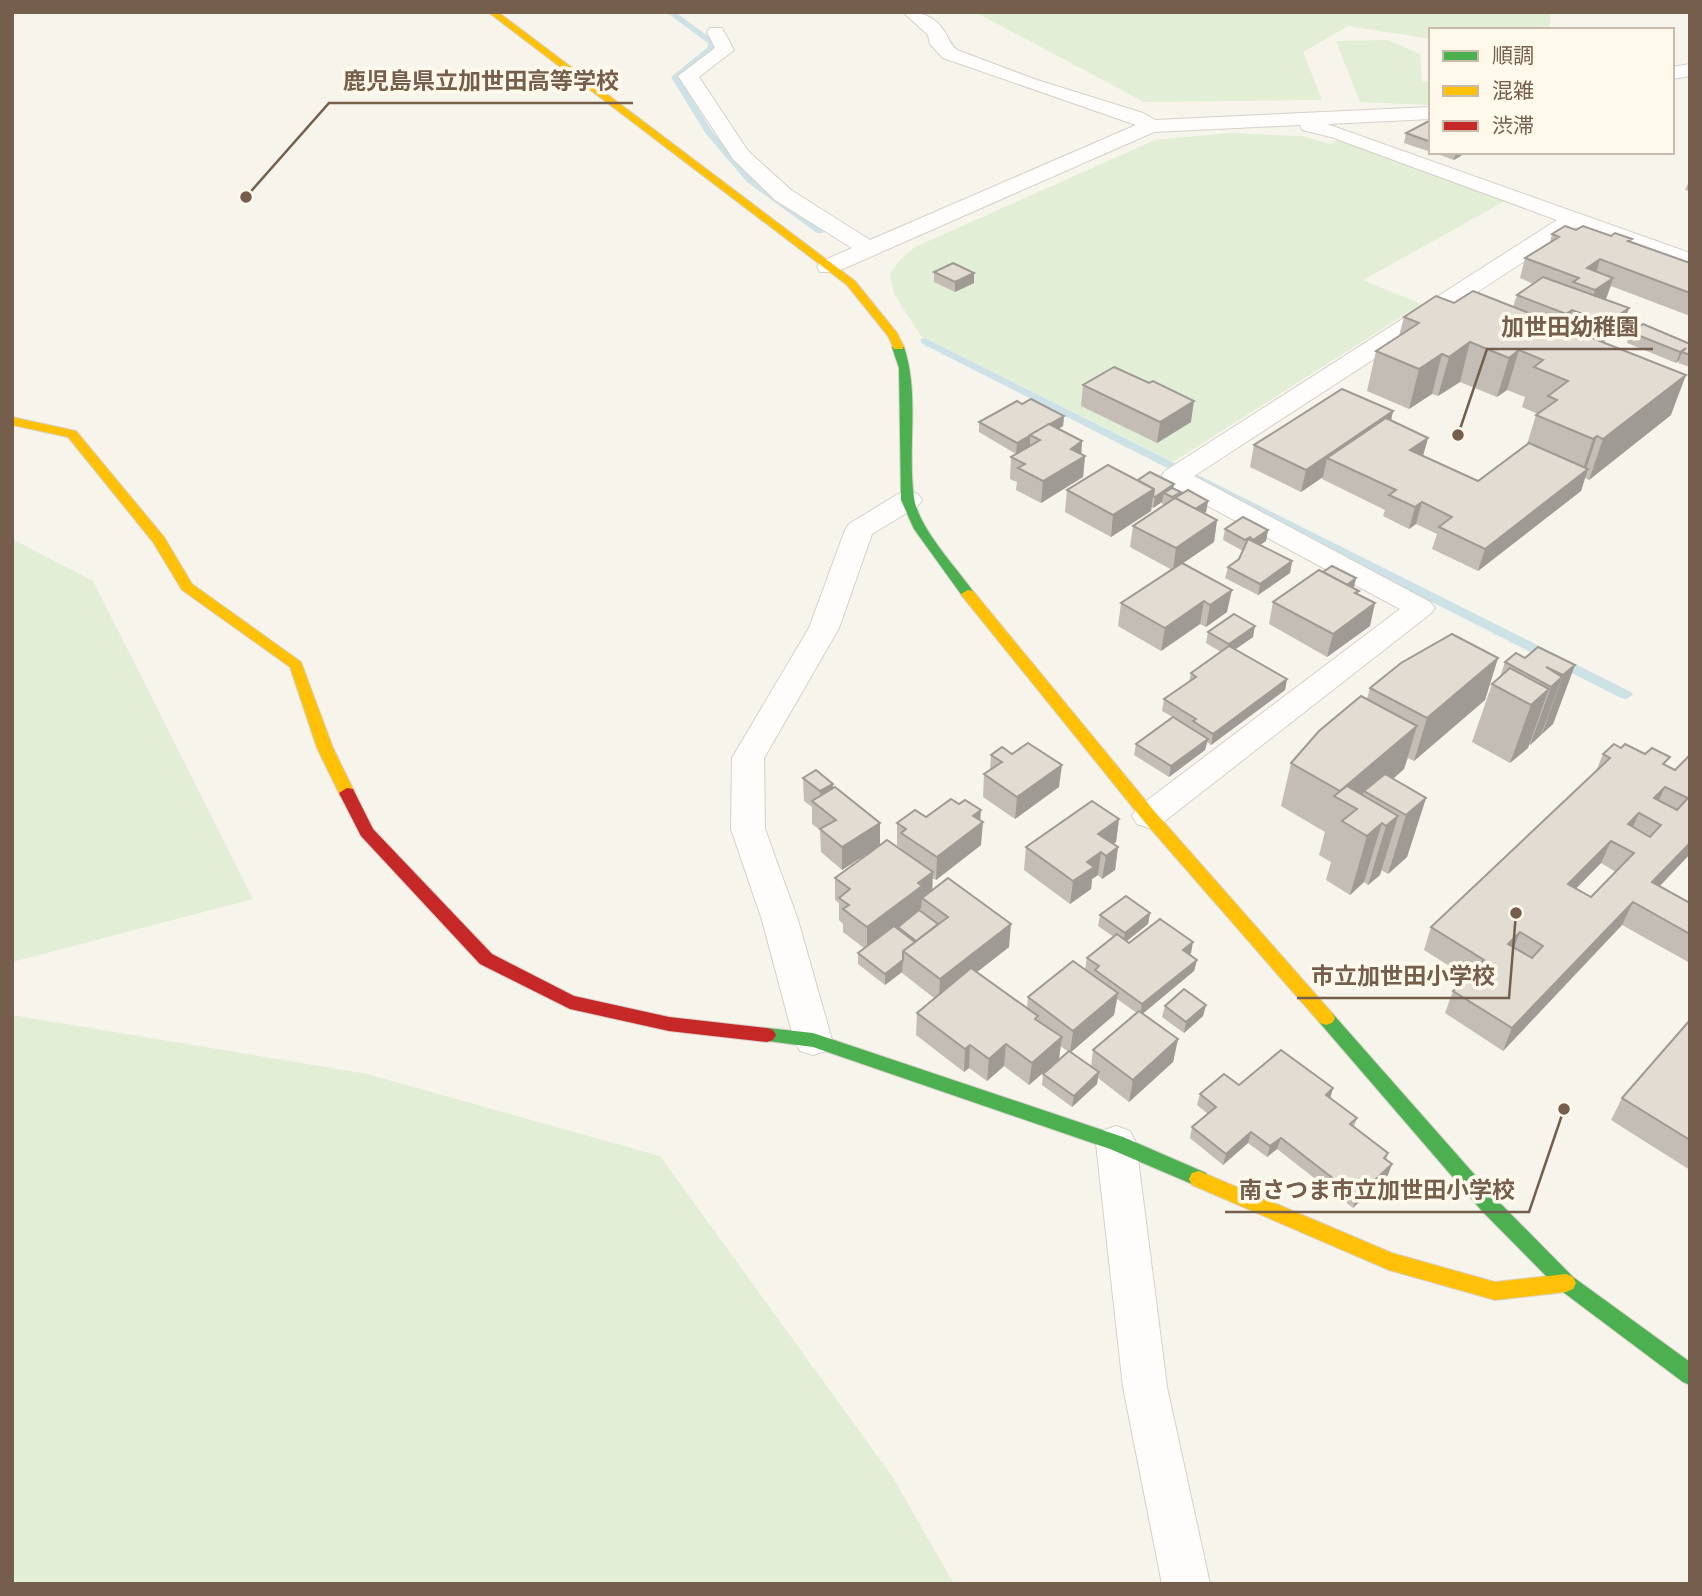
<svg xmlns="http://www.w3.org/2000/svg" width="1702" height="1596" font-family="Figtree,'Noto Sans JP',sans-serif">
<rect width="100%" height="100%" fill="#f7f4eb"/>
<g fill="#e2eed6">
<polygon points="975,12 1551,12 1549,30 1431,30 1431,39 1348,26 1303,52 1322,100 1144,102"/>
<polygon points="1388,40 1420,54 1422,81 1431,82 1431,105 1360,102 1336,41"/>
<polygon points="1229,133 1302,136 1330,144 1337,140 1507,200 1363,280 1421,304 1173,462 921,336 894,294 890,274 900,260 915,247 1155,140"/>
<polygon points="12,539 93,581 253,899 12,962"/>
<polygon points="12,1015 367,1074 660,1156 892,1476 954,1584 12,1584"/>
</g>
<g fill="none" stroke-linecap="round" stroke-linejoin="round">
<g fill="#cde2e7" fill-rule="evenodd">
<polygon points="666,12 675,12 716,42 715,50 679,78 712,131 753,178 823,229 823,233 817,233 747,182 706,134 671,77 708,47 708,43"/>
<polygon points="925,338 1631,692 1633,695 1626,699 1621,698 921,343 921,339"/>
</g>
<g stroke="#d6d1c9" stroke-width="2">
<g id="street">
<path d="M903 12C920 12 934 15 944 31 950 39 948 42 957 50L1037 80 1143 113 1155 120 1431 107V119L1327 124 1690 253V268L1577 227 1194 476 1430 602 1435 608 1430 614 1161 824 1149 828 1137 824 1132 816 1137 808 1400 609 1165 483 1161 477 1165 471 1557 220 1331 137 1302 130 1300 125 1154 132 836 272H820L817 267 820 262 852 248 775 200 733 159 678 76 715 48 707 32 710 28H722L734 50 699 77 748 151 791 190 870 240 1136 125 943 58 930 44 928 35Z"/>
<polygon points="1690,64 1690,76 1672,79 1672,67"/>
<polygon points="908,492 918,494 922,500 918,506 872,534 839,628 764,758 765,829 798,920 832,1040 826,1051 813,1055 800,1051 794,1040 762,920 731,829 732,758 809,628 845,530 849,524 898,494"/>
<polygon points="1116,1126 1130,1131 1136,1143 1167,1387 1210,1584 1162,1584 1123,1387 1096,1143 1102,1131"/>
</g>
</g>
<g stroke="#d7d1c9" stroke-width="2">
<g id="fast">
<path d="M898 344 904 347C920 395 907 448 914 498 919 529 957 568 975 594L973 597H963L914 529 901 500 899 368 892 347Z"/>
<polygon points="1326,1011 1332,1013 1496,1199 1573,1277 1690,1362 1690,1385 1683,1382 1559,1289 1482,1211 1320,1023 1317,1018 1320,1013"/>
<polygon points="767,1028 813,1033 1123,1137 1206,1173 1209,1179 1206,1185 1199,1187 1110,1149 813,1047 761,1040 758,1035 761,1030"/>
</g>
</g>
<g stroke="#d7d1c9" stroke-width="2">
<g id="slow">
<polygon points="488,12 498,12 855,281 897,333 904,347 902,349 894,349 888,336 847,285"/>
<polygon points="12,417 76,431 164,537 192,584 301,662 333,748 355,793 353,797 341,797 339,793 317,748 290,667 182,590 153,542 68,437 12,425"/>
<polygon points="968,590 973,591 1155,812 1332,1013 1335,1018 1332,1023 1326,1025 1320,1023 1143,820 963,597 961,594"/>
<polygon points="1199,1171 1392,1253 1495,1282 1566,1274 1573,1277 1576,1283 1573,1289 1566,1292 1495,1300 1389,1270 1192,1185 1189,1179 1192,1173"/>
</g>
</g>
<g stroke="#d7d1c9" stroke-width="2">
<polygon id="jam" points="347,788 353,789 373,829 492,954 574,996 669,1017 767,1028 773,1030 776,1035 773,1040 767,1042 669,1031 570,1009 480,964 361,836 339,793"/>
</g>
<use href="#street" fill="#fefdfc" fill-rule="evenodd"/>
<use href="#fast" fill="#4caf50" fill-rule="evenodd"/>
<use href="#slow" fill="#ffc107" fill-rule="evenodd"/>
<use href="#jam" fill="#c62828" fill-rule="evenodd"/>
</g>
<g fill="#c3bdb5" fill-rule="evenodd">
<polygon points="1431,120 1431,152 1404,143 1406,133"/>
<polygon points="1432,152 1467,152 1454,160"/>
<polygon points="1690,179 1690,191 1685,190"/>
<polygon points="1576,230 1611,236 1631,242 1690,263 1690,316 1611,286 1606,299 1629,308 1622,328 1603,342 1671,415 1589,480 1585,478 1581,491 1478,571 1432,549 1437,534 1416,524 1409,529 1383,516 1385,510 1322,479 1323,477 1301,492 1250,467 1254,445 1393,411 1391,421 1428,438 1423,456 1478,481 1527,444 1536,415 1538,414 1522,407 1525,397 1507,390 1497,397 1460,382 1438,396 1432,394 1409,409 1367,391 1376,351 1399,336 1404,317 1454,303 1513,307 1517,295 1533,284 1520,278 1525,258 1550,242 1552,234"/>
<polygon points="934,272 974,273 974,283 955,292 934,282"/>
<polygon points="1630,332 1690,344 1690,367 1678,363 1679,360 1676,363 1627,343"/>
<polygon points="1083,385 1191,422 1157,443 1081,406"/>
<polygon points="1022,404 1064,416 1063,426 1058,429 1082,441 1081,454 1085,456 1083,477 1041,503 1016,490 1017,482 1010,479 1011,457 1030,446 1016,454 979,432 979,422"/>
<polygon points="1174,484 1173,488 1181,494 1208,501 1206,512 1204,513 1217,520 1214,542 1183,563 1227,612 1206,627 1200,624 1161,651 1118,626 1121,603 1172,570 1130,547 1133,526 1164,505 1162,504 1162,502 1153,508 1152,507 1151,511 1111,537 1065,512 1067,490"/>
<polygon points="1225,529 1268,530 1266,541 1260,545 1292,561 1290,573 1258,595 1225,578 1228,567 1239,559 1243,551 1223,540"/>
<polygon points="1323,572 1356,578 1354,588 1358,594 1370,626 1327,657 1269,624 1273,602"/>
<polygon points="1208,632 1253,637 1236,649 1287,679 1285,690 1211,745 1207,742 1205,750 1169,777 1134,755 1136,744 1192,728 1162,711 1164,699 1189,682 1191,673 1221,652 1206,643"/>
<polygon points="1498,658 1485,700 1414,761 1408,758 1404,769 1393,779 1426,798 1407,857 1388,874 1381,870 1380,875 1368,885 1364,882 1350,895 1326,880 1331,862 1319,855 1325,832 1281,806 1291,763 1367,699 1370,688"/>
<polygon points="1525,658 1575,665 1553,724 1530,745 1529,744 1528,748 1510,763 1472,742 1492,684 1500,677 1505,662"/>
<path d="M1621 748 1666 765 1675 770 1690 755V854L1659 886 1690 903V963L1622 925 1503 1051 1445 1013 1453 991 1467 977 1424 950 1431 927 1596 771 1603 754ZM1601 863 1616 872 1591 897 1576 888Z"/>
<polygon points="991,755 1059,787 1015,819 983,797 984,774 990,770"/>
<path d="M803 778 833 784V789L880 845 900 850 901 848 897 846V823L926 817 980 821 981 845 936 880 932 878V890L1009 947 977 972 1027 1008 1028 997 1085 969 1087 958 1114 937 1098 926 1100 915 1150 913 1148 924 1127 941 1129 943 1191 953 1189 954 1197 960 1194 971 1142 1014 1178 1039 1173 1062 1129 1102 1098 1078 1097 1084 1072 1107 1042 1085 1043 1074 1069 1052 1060 1046 1059 1059 1029 1085 1004 1066 987 1081 969 1068 964 1072 916 1035 917 1013 934 998 902 973V972L885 985 858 964V953L864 948 843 932V924L839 920V903L835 900V878L877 847 842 870 821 852 820 830 812 824V807L804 801ZM921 903V912L898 927V929L896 928 921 909ZM1117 999 1137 1013 1093 1050 1091 1067 1071 1052 1114 1015Z"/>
<polygon points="1119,819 1116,842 1113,844 1118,847 1115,870 1102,879 1098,875 1092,879 1091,889 1070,904 1024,870 1026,847"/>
<polygon points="1206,1005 1203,1016 1184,1033 1162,1017 1165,1006"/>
<polygon points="1690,1020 1690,1170 1611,1120 1622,1098"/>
<polygon points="1239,1085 1333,1088 1330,1098 1357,1118 1354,1127 1388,1153 1386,1160 1388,1175 1353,1208 1277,1149 1267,1157 1248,1143 1223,1165 1190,1138 1192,1127 1208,1114 1197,1105 1200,1094"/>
</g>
<g fill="#9f9a94">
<polygon points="1456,152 1467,152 1454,160"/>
<polygon points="1600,259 1594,280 1587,268"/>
<polygon points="974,273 974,283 955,292 955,282"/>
<polygon points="1613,278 1606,299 1588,311 1595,290"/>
<polygon points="1629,308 1622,328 1601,344 1607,323"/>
<polygon points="1572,310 1566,330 1559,334 1566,314"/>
<polygon points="1470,342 1460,382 1438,396 1449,357"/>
<polygon points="1686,348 1682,352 1679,360 1676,363 1680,352"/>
<polygon points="1519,350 1507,390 1497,397 1509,358"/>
<polygon points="1442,354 1432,394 1409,409 1419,369"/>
<polygon points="1686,375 1671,415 1589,480 1603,439"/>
<polygon points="1194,401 1191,422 1157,443 1160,422"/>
<polygon points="1393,411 1388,433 1327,458 1323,477 1301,492 1306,470"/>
<polygon points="1064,416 1063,426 1040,440 1031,435"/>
<polygon points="1030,435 1030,446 1016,454 1017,443"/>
<polygon points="1597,436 1585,472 1588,469 1581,491 1478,571 1485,549 1581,475 1593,439"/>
<polygon points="1428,438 1422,459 1410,450"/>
<polygon points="1082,441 1081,459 1085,456 1083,477 1041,503 1043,481 1071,449"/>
<polygon points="1174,484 1172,495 1164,493 1162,502 1153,508 1155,497"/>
<polygon points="1154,489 1151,511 1111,537 1113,515"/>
<polygon points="1208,501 1206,512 1191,521 1193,510"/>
<polygon points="1422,502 1416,524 1409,529 1415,507"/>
<polygon points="1217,520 1214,542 1173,570 1176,548"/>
<polygon points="1268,530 1266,541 1251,551 1253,540"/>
<polygon points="1292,561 1290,573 1258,595 1260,584"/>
<polygon points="1356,578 1353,590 1339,591"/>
<polygon points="1232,590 1227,612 1206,627 1210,605"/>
<polygon points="1204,601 1200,624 1161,651 1165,628"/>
<polygon points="1375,603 1370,626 1327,657 1333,634"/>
<polygon points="1255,626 1253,637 1227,655 1229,644"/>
<polygon points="1498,658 1485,700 1414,761 1427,718"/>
<polygon points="1575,665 1553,724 1542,734 1563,675"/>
<polygon points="1562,677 1541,735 1530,745 1551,687"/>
<polygon points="1287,679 1285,690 1211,745 1213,734"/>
<polygon points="1549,689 1528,748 1510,763 1531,705"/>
<polygon points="1417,726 1404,769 1373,796 1364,791 1359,808 1357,809 1340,791"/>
<polygon points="1208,739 1205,750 1169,777 1171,766"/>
<polygon points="1062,765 1059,787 1015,819 1017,797"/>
<polygon points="833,784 833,806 821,808 820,791"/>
<polygon points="1665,787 1655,809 1654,798"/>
<polygon points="1426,798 1407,857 1388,874 1406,815"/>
<polygon points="981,810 980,824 983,822 981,845 936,880 937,857 973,816"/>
<polygon points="1639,813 1629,836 1618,847 1628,824"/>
<polygon points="1398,816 1380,875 1368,885 1386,826"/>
<polygon points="1119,819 1116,842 1101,853 1098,875 1092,879 1091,889 1070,904 1073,881 1098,834"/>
<polygon points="880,823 880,845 842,870 842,847"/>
<polygon points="1382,823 1364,882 1350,895 1367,836"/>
<polygon points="1611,841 1601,863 1559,906 1568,884"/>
<polygon points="1690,843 1690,854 1642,905 1652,882"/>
<polygon points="1118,847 1115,870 1102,879 1106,856"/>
<polygon points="933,872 932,895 922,898 921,909 867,950 867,927"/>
<polygon points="1633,902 1622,925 1503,1051 1512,1028"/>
<polygon points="1150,913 1148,924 1123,944 1125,933"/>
<polygon points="1011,924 1009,947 939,1002 940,979"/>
<polygon points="1520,932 1511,955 1508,944"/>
<polygon points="1193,942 1191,953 1180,961 1183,950"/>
<polygon points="903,960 902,972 885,985 885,974"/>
<polygon points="1197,960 1194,971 1140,1016 1142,1004"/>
<polygon points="1118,993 1114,1015 1070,1053 1073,1031"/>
<polygon points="1206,1005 1203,1016 1184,1033 1186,1022"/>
<polygon points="1062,1037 1059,1059 1029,1085 1032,1063"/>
<polygon points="1178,1039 1173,1062 1129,1102 1133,1080"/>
<polygon points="1006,1044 1004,1066 987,1081 989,1059"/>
<polygon points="970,1045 969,1068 964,1072 965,1049"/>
<polygon points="1099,1072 1097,1084 1072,1107 1074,1096"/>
<polygon points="1333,1088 1330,1099 1326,1095"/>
<polygon points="1251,1132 1248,1143 1223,1165 1226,1154"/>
<polygon points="1281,1138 1277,1149 1267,1157 1270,1146"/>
<polygon points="1392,1164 1388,1175 1353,1208 1357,1197"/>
</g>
<g fill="#e3dcd3" stroke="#9f9a94" stroke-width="2" fill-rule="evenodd">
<polygon points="1431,120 1431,142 1406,133"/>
<polygon points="1565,226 1576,230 1583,226 1611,236 1615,233 1632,239 1628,241 1690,263 1690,293 1600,259 1587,268 1613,278 1595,290 1573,282 1579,278 1525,258 1559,237 1552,234"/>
<polygon points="953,263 974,273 955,282 934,272"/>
<polygon points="1543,277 1629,308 1607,323 1572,310 1566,314 1517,295"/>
<polygon points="1473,291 1686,375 1603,439 1597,436 1593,439 1536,415 1557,400 1548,396 1568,381 1534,367 1543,360 1519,350 1509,358 1470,342 1449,357 1442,354 1419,369 1376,351 1419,323 1404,317 1436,296 1454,303"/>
<polygon points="1643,324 1690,344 1690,355 1682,352 1686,348 1680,352 1630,332"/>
<polygon points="1114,367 1149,383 1153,381 1194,401 1160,422 1083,385"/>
<polygon points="1342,389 1393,411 1306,470 1254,445"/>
<polygon points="1031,399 1064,416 1017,443 979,422 1017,401 1022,404"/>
<polygon points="1386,418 1428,438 1410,450 1478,481 1529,443 1588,469 1485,549 1439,527 1452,517 1422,502 1415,507 1389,495 1396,490 1327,458"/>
<polygon points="1049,424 1082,441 1071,449 1085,456 1043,481 1018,468 1025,464 1011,457 1040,440 1030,435"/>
<polygon points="1108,465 1154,489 1113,515 1067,490"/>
<polygon points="1150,472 1174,484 1155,497 1153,496 1154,489 1138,480"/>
<polygon points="1172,488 1181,492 1172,497 1164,493"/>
<polygon points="1188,490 1208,501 1195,509 1175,498"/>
<polygon points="1175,498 1217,520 1176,548 1133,526"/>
<polygon points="1243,517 1268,530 1253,540 1250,537 1245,540 1225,529"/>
<polygon points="1248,539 1292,561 1260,584 1228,567 1239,559"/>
<polygon points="1182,563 1232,590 1210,605 1204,601 1165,628 1121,603"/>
<polygon points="1332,566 1356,578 1347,585 1323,572"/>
<polygon points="1319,570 1359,591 1355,593 1375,603 1333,634 1273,602"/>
<polygon points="1234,614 1255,626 1229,644 1208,632"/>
<polygon points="1452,634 1498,658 1427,718 1370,688 1401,663"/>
<polygon points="1229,646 1287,679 1213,734 1193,721 1196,719 1164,699 1196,677 1191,673"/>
<polygon points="1538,647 1575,665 1563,675 1546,667 1562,677 1551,687 1505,662 1516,653 1525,658"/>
<polygon points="1510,668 1549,689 1531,705 1492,684"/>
<polygon points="1361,696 1417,726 1340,791 1291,763 1319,731"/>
<polygon points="1173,717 1208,739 1171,766 1136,744"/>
<polygon points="1028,743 1062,765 1017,797 984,774 1002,762 991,755 1002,747 1012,754"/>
<path d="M1614 744 1621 748 1625 744 1645 754 1652 748 1670 757 1663 764 1675 770 1690 755V843L1652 882 1690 903V934L1633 902 1512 1028 1453 991 1484 960 1431 927 1610 758 1603 754ZM1665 787 1688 798 1677 810 1654 798ZM1639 813 1661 825 1650 837 1628 824ZM1611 841 1634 853 1591 897 1568 884ZM1520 932 1543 946 1532 958 1508 944Z"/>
<polygon points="816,770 833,784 820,791 803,778"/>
<polygon points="1385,774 1426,798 1406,815 1364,791"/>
<polygon points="1347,786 1398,816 1386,826 1382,823 1367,836 1342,821 1357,809 1334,796"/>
<polygon points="835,787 880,823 842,847 820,829 836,820 812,801"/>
<polygon points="951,799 959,804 965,800 981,810 973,816 983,822 937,857 901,833 906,829 897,823 915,810 926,817"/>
<polygon points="1092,801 1119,819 1098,834 1118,847 1106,856 1101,852 1087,862 1094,867 1073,881 1026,847"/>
<polygon points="887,840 933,872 918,883 922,886 867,927 843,909 849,905 839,898 850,889 835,878"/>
<polygon points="948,878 1011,924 940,979 903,951 948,917 922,898"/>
<polygon points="1126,896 1150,913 1125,933 1100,915"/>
<polygon points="919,910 938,924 916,941 898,927"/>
<polygon points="1160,919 1193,942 1183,950 1197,960 1142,1004 1095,970 1099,966 1087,958 1117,934 1129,943"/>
<polygon points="894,926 915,942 903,951 903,960 885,974 858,953"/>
<polygon points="1073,961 1118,993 1073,1031 1028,997"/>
<polygon points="971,968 1038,1016 1035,1019 1062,1037 1032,1063 1006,1044 989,1059 970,1045 965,1049 917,1013"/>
<polygon points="1184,989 1206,1005 1186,1022 1165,1006"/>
<polygon points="1139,1011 1178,1039 1133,1080 1093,1050"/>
<polygon points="1690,1020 1690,1140 1622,1098"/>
<polygon points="1281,1050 1333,1088 1326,1095 1357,1118 1350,1124 1388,1153 1384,1158 1392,1164 1357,1197 1281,1138 1270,1146 1251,1132 1226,1154 1192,1127 1216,1107 1200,1094 1224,1074 1239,1085"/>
<polygon points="1069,1051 1099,1072 1074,1096 1043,1074"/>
</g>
<path fill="none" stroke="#755e4b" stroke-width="2.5" d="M246 197L329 103H633M1458 435L1487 349H1653M1516 913L1509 998H1297M1564 1109L1529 1212H1225"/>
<g fill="#755e4b" stroke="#fff9ec" stroke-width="2.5">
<circle cx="246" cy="197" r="7"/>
<circle cx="1458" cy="435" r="7"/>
<circle cx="1516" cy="913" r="7"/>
<circle cx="1564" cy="1109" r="7"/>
</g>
<g font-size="23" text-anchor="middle" font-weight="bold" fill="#755e4b" stroke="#fff9ec" stroke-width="7" stroke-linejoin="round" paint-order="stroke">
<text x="481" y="89">鹿児島県立加世田高等学校</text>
<text x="1570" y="335">加世田幼稚園</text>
<text x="1403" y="984">市立加世田小学校</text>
<text x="1377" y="1198">南さつま市立加世田小学校</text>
</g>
<rect width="1702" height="1596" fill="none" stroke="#755e4b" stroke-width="28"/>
<rect x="1429" y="28" width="245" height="126" fill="#fff9ec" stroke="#c8bbac" stroke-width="2"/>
<rect x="1443" y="51" width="35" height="10" fill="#4caf50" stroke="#c8bbac" stroke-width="2"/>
<text x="1492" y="63" font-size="21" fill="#755e4b">順調</text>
<rect x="1443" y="86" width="35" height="10" fill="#ffc107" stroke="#c8bbac" stroke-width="2"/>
<text x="1492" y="98" font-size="21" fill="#755e4b">混雑</text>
<rect x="1443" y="121" width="35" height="10" fill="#c62828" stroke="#c8bbac" stroke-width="2"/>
<text x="1492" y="133" font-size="21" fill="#755e4b">渋滞</text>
</svg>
